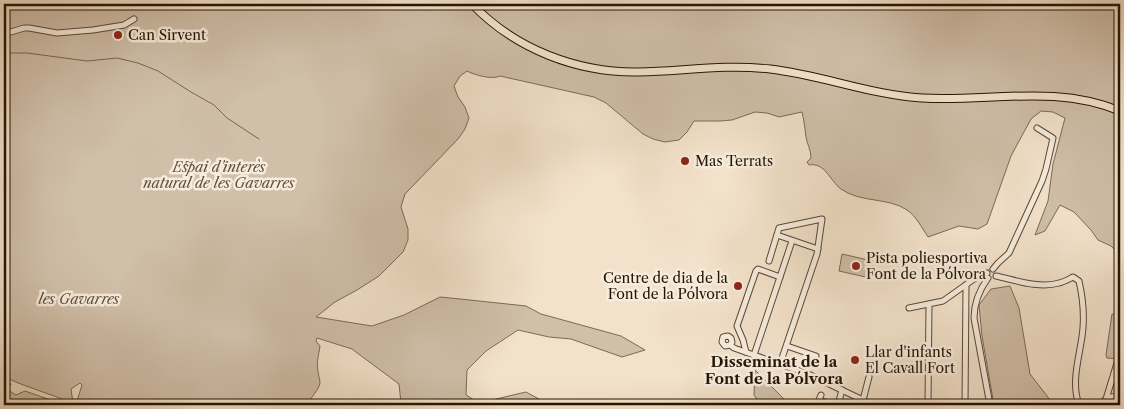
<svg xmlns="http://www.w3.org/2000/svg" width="1124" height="409" font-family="'Libre Caslon Text',serif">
<rect width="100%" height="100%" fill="#f3e2cb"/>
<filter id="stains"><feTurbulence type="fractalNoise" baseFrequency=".004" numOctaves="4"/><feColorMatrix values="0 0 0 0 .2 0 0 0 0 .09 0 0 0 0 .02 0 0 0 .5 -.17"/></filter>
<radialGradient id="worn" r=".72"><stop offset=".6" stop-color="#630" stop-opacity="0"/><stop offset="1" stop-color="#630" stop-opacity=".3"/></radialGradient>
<g fill="#d0bfa9" stroke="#7a6a56">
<path d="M4 4H1120V255L1111 246 1098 240 1091 230 1074 212 1060 205 1045 231 1035 235 1048 201 1053 164 1065 118 1053 112 1041 111 1031 119 1011 156 987 224 978 229 959 226 928 237C922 228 916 216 907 210 888 197 860 203 841 189 830 181 825 162 809 165L807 162 811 158C811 150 807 144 806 137 805 129 804 120 802 112L779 117 767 113 755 112 732 120 720 121H694L687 132 679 140 665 142 653 139 643 134 606 103 594 97 500 76C493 80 474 75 467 71L460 76 454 86 458 97 465 107 469 118 465 129 458 139 405 194 401 207 408 229V240L403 252 379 276 357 290 335 302 316 317 372 326 404 315 440 297 460 299 526 306 541 314 621 336 645 350 622 357 571 339 549 337 518 330 486 351 467 370 466 395 479 403 526 392 550 405H556H399L401 403 399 384 352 349 317 338 316 341 320 346C319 354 316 363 318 371 318 375 320 379 320 383 318 392 310 397 308 405H83L77 401 82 385 80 383 71 389 73 403C50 394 26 387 4 377Z"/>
<polygon points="842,254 873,261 870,278 839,271"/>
<polygon points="1010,286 1019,308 1030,374 1054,405 994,405 982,336 979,305 991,289"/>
<polygon points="1112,314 1120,315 1120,359 1107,358 1106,355"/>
<polygon points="755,370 784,399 787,405 761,405 754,395"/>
<polygon points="4,382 11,384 8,390 16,395 25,391 65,405 4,405"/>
</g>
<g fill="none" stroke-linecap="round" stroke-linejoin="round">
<polyline stroke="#766652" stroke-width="1" points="4,53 27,53 87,61 117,58 138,63 158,71 191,92 214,105 227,118 259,139"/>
<g stroke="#584835" stroke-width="7">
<g id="minor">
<polyline points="4,34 24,28 29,28 57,33 93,30 124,25 134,19"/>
<polyline points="777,235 818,249"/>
<polyline points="769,261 779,228 822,219 817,254 780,364"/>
<polyline points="993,269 998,263 1009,253 1042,181 1046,169 1053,138 1037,128"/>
<path d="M996 276C1015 280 1039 289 1059 283 1064 282 1069 279 1073 277L1079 281C1082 294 1084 314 1083 328 1081 353 1070 380 1079 405"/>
<path d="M988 278C980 289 974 304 974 318L990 405"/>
<polyline points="909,308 943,301 974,279 987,273"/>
<polyline points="730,345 732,342 731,338 728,336 723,337 722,342 725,346 730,345 734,348 808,374 865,401 869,405"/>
<polyline points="787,346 816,356"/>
<polyline points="746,352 743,340 737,326 756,271 758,269 780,277"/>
<polyline points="754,355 792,241"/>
<polyline points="821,395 819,400 834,405"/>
<polyline points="1106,399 1118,360"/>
<polyline points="863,400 869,377"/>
<polyline points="1104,401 1111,405"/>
<polyline points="838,405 842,390"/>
<polyline points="928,405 929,304"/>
<polyline points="965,405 966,285"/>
<path d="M1101 405C1105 398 1112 395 1120 397"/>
</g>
</g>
<g stroke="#241403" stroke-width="9">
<path id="highway" d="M472 4C515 49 577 73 639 72 683 71 726 64 770 69 822 75 871 95 922 98 989 102 1055 84 1120 111"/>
</g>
<use href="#minor" stroke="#f7ecdd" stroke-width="5"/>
<use href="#highway" stroke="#f3e2cb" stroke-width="7"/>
</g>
<g fill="#8f2418" stroke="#f7ecdd" stroke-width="2">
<circle cx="118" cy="35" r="5"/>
<circle cx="685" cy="161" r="5"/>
<circle cx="856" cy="266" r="5"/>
<circle cx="738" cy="286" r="5"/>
<circle cx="855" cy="360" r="5"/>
</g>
<g text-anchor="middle" stroke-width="5" stroke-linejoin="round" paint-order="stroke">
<g font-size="14" fill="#241403" stroke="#f7ecdd" text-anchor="start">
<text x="128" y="40">Can Sirvent</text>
<text x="695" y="166">Mas Terrats</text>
<text x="866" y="263">Pista poliesportiva<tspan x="866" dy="16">Font de la Pólvora</tspan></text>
<text x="728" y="283" text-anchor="end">Centre de dia de la<tspan x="728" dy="16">Font de la Pólvora</tspan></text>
<text x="865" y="357">Llar d'infants<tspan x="865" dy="16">El Cavall Fort</tspan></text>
</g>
<g font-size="14" font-style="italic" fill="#60503d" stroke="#f7ecdd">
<text x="219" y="172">Espai d'interès<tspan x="219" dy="16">natural de les Gavarres</tspan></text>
<text x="79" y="304">les Gavarres</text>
</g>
<g font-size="15" font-weight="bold" fill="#241403" stroke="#f7ecdd">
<text x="774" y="367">Disseminat de la<tspan x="774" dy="17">Font de la Pólvora</tspan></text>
</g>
</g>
<rect width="1124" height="409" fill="none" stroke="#f3e2cb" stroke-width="20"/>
<rect x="5" y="5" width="1114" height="399" fill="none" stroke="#241403" stroke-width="2.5"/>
<rect x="10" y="10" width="1104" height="389" fill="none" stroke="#241403"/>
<rect width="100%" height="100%" filter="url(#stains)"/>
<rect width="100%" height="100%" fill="url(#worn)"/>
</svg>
